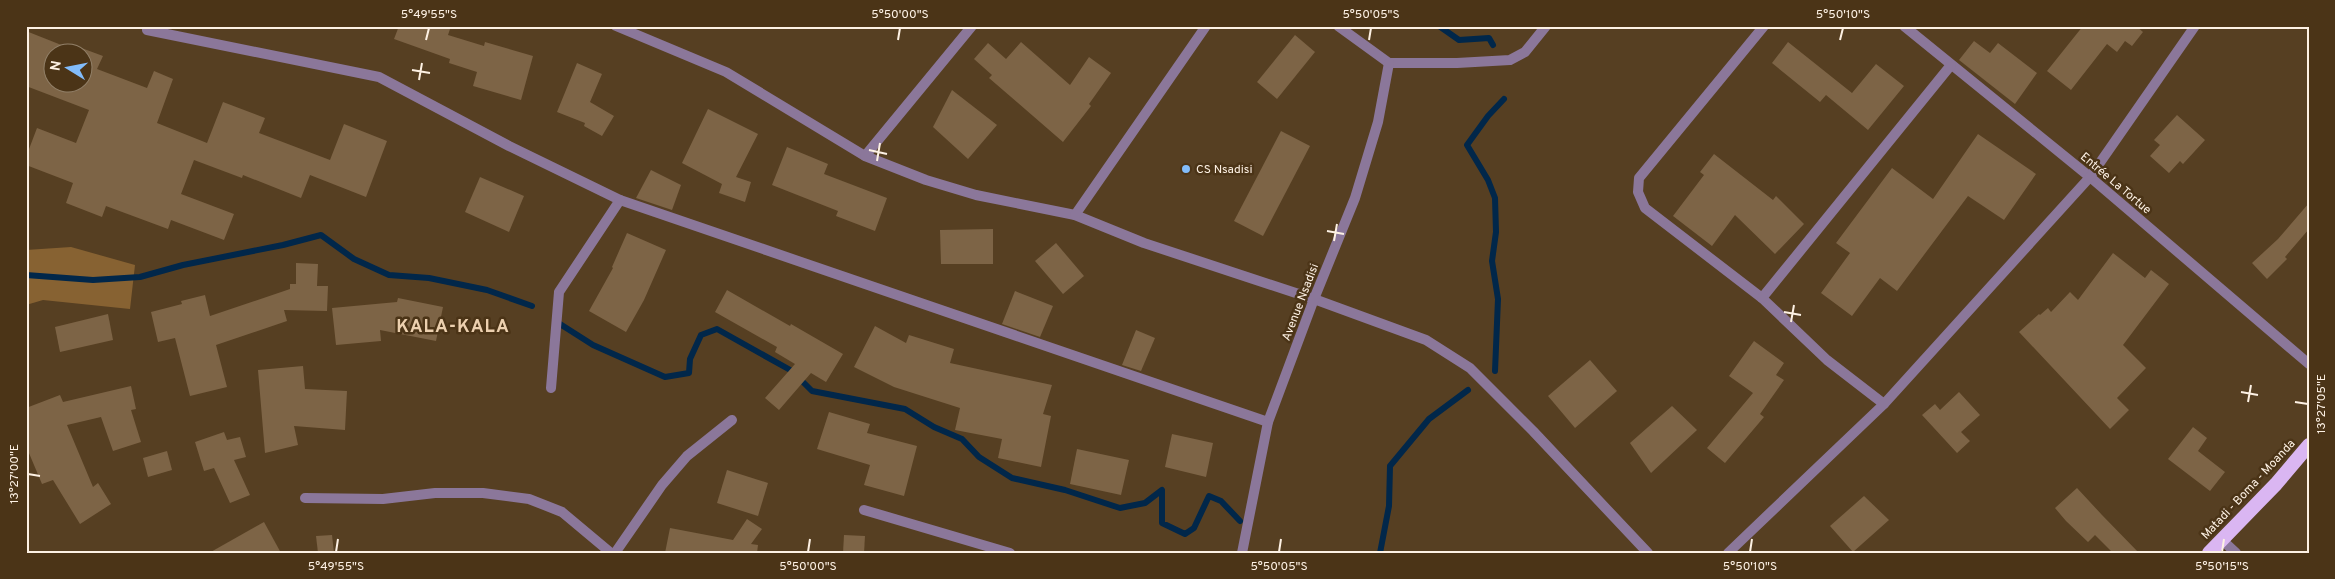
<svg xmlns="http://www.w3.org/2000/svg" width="2335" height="579" font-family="Overpass,sans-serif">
<rect width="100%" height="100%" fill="#563f22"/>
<polygon fill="#876232" points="71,247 135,265 130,309 43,300 26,305 26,250"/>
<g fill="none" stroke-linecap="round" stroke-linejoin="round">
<g stroke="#01274a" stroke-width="6">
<polyline points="1439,26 1459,40 1489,38 1493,45"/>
<polyline points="26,275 93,280 140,277 183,265 283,245 321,235 354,259 389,275 429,278 487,290 532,306"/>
<polyline points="560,324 593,345 665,377 689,373 690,359 701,335 717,329 792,371 812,391 905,409 934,427 962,439 979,457 1012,478 1065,490 1120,508 1145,503 1162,490 1162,523 1185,534 1194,528 1209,496 1221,501 1240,521"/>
<polyline points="1495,371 1498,299 1492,261 1496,232 1495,198 1488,180 1467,145 1488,116 1504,99"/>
<polyline points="1380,553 1389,506 1390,466 1429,419 1468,390"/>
</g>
</g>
<g fill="#7d6446" fill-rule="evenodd">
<polygon points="399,26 451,26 448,35 484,46 485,42 533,56 521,100 473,86 477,72 449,63 450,59 394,39"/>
<polygon points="2083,26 2136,26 2143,32 2132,46 2125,41 2117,52 2107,44 2071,90 2047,71"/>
<path d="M26 31 74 50 76 46 103 56 97 69 147 88 154 71 173 79 157 123 207 143 223 102 265 118 259 133 330 160 344 124 387 141 366 197 310 175 301 198 243 175 242 178 194 160 181 194 234 214 224 240 171 220 168 229 106 206 102 217 66 203 73 183 26 165V157L37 128 76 143 89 110 26 86ZM52 52H82V82H52Z"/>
<polygon points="1295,35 1315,52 1277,99 1257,82"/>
<polygon points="1974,41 1990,53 1998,43 2037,73 2015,104 1959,60"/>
<polygon points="1021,42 1070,85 1089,57 1111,73 1089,104 1091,106 1063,142 989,78 992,75 974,59 988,43 1006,59"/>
<polygon points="1788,42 1852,93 1876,64 1904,86 1868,130 1826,95 1820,102 1772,63"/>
<polygon points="577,63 602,74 590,102 614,116 602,136 584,126 585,123 557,112"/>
<polygon points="952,90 997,125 968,159 933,127"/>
<polygon points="708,109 758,134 736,177 751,182 745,202 719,193 722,184 682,163"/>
<polygon points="2177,115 2205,140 2183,164 2180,161 2169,173 2150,156 2160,145 2154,140"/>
<polygon points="1281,131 1310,146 1263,236 1234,221"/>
<polygon points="1978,134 2036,174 2004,220 1968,196 1897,291 1880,278 1852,316 1821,293 1850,253 1836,243 1892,168 1933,199"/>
<polygon points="787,147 828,164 824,174 887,198 875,231 836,216 838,211 772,185"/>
<polygon points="1714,154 1773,200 1776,196 1804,224 1775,254 1735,215 1712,246 1673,216 1704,175 1700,172"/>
<polygon points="651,170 681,185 672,210 636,198"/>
<polygon points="480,177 524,196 509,232 465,212"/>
<polygon points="2309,203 2309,229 2285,257 2287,259 2267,279 2252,263 2278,239"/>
<polygon points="993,229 993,264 941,264 940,230"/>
<polygon points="627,233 666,250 644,300 626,332 589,311 613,268 612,267"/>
<polygon points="1056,243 1084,276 1063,294 1035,261"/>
<polygon points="2113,253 2145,278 2151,270 2169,284 2123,345 2146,368 2117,398 2129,410 2110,429 2019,332 2039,314 2040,315 2048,308 2051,312 2070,292 2078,300"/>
<polygon points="296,263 318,264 317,286 328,286 327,311 284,310 287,321 216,345 227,387 190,396 175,338 158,342 151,312 182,304 181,301 205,295 210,316 290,289 290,284 296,284"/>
<polygon points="727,290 790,326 791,324 843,354 826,382 811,373 779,410 765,398 795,364 775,352 777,347 715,312"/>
<polygon points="1015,291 1053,306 1040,337 1002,324"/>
<polygon points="398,298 443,307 436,341 380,330 381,341 336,345 332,308 397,302"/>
<polygon points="108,314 113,340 60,352 55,327"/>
<polygon points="875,326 906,343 909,335 954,349 950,363 1052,385 1043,414 1051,416 1041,467 998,458 1002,439 955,430 960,408 894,387 854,367"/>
<polygon points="1136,330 1155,338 1141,371 1122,365"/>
<polygon points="1754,341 1784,363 1776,375 1784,380 1760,414 1764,417 1725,463 1707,448 1753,393 1729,376"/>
<polygon points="1590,360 1617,391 1575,428 1548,396"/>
<polygon points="303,366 305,389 347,391 345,430 294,426 298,445 265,453 258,370"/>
<polygon points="131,386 136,409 131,410 141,442 113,451 101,417 67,425 93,487 98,483 111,504 80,524 53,480 42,484 26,446 26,408 60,395 63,402"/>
<polygon points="1959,392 1980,415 1961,432 1970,441 1957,453 1922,415 1935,404 1940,410"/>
<polygon points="1672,406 1697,430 1651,473 1630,443"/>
<polygon points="829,412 870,424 867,433 917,446 904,496 864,485 870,465 817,449"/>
<polygon points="2193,427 2207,438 2198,451 2225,472 2210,491 2168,459"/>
<polygon points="224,432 227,440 240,437 246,457 234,460 250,495 230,503 214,468 204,471 195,442"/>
<polygon points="1172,434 1213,443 1206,477 1165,467"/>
<polygon points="1077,449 1129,460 1121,495 1070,484"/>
<polygon points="167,451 172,470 148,477 143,458"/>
<polygon points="727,470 768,483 758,516 717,503"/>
<polygon points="2077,488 2102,515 2139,553 2113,553 2095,535 2088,542 2066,521 2055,508"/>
<polygon points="1864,496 1889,520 1853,552 1830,526"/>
<polygon points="747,519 762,529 751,544 758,545 757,553 665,553 670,528 733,540"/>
<polygon points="264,522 281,553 209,553 255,527"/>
<polygon points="332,535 334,553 318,553 316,536"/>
<polygon points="844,535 865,536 864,553 843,553"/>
</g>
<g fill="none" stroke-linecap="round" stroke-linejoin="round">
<g stroke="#8b779a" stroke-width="10">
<polyline points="616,26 726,72 865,156 926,180 976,195 1075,215 1144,243 1314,299 1426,340 1470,368 1533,431 1648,553"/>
<polyline points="1338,26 1389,63"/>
<polyline points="1764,26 1639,178 1638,192 1645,208 1762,298 1827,360 1884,404"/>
<polyline points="1904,26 2090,177 2309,364"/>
<polyline points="147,30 379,77 509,146 620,200 1268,422"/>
<polyline points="1389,63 1457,63 1510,60 1525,52 1546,26"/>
<polyline points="865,156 972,26"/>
<polyline points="1075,215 1206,26"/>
<polyline points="1762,298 1951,65"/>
<polyline points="551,388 559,292 620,200"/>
<polyline points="305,498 383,499 435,493 483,493 529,499 562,512 611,553"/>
<polyline points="864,510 1010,553"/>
<polyline points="2222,540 2236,553"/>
<polyline points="615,553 662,485 687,456 732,420"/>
<polyline points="1242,553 1268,422 1314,299 1355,198 1378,122 1389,63"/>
<polyline points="1728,553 1884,404 2090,177 2195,26"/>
</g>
<polyline stroke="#dab6f2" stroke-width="14" points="2209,553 2276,484 2309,445"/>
</g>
<path fill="none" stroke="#fdf1e4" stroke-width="2" d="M426 40 429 28M898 40 900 28M1369 40 1371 28M1840 40 1843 28M412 70 430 73M419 80 422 63M869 150 887 154M877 161 880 143M1327 231 1344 234M1334 241 1337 224M1784 312 1801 315M1791 322 1794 305M2241 392 2258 395M2248 402 2251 385M2295 402 2308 404M28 474 40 476M336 552 338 539M808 552 810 539M1279 552 1281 539M1750 552 1752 539M2222 552 2224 539"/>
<circle fill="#82bcfa" stroke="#4b3417" stroke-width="2" cx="1186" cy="169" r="5"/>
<g text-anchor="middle" stroke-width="5" stroke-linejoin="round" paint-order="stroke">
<g font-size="12" fill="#fdf1e4" stroke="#4b3417" text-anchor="start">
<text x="1196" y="173">CS Nsadisi</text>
</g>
<g font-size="12" fill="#fdf1e4" stroke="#4b3417">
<text transform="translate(2116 183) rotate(40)" y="4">Entrée La Tortue</text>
<text transform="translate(1300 302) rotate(-69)" y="4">Avenue Nsadisi</text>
<text transform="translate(2248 489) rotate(-47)" y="4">Matadi - Boma - Moanda</text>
</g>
<g font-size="18" font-weight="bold" letter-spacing="1" fill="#ecd0af" stroke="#4b3417">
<text x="453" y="332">KALA-KALA</text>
</g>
</g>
<rect width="2335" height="579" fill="none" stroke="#4b3417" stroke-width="55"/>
<g transform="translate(68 68) rotate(280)"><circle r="24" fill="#4b3417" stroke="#928069"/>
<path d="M0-4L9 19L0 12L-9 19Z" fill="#82bcfa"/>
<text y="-8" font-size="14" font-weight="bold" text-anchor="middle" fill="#fdf1e4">N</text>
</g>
<rect x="28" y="28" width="2280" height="524" fill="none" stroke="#fdf1e4" stroke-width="2"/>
<g font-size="12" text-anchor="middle" fill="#fdf1e4">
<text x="429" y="18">5°49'55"S</text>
<text x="900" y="18">5°50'00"S</text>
<text x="1371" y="18">5°50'05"S</text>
<text x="1843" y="18">5°50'10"S</text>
<text transform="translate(2321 404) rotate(-90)" y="4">13°27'05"E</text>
<text transform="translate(14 474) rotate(-90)" y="4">13°27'00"E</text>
<text x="336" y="570">5°49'55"S</text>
<text x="808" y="570">5°50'00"S</text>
<text x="1279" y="570">5°50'05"S</text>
<text x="1750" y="570">5°50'10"S</text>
<text x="2222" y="570">5°50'15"S</text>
</g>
</svg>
